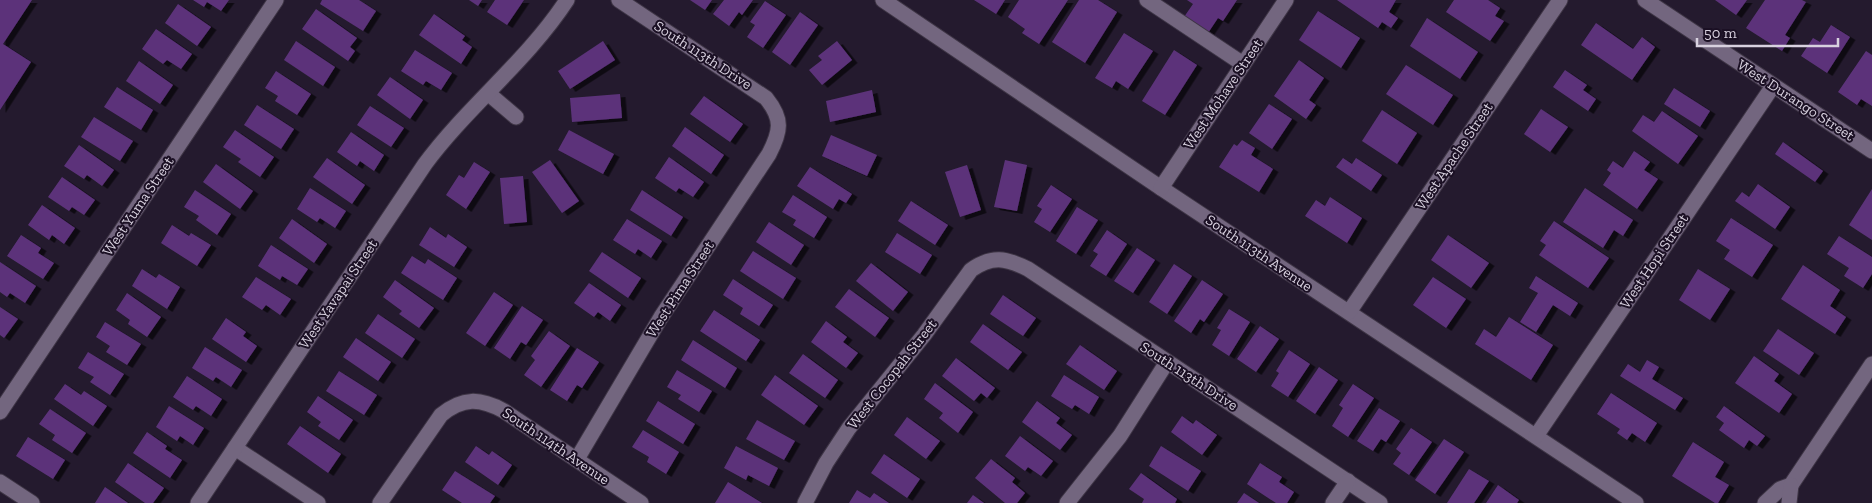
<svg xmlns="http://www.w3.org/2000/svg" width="1872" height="503" font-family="'Zilla Slab',serif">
<defs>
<filter id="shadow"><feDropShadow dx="5.5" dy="3" stdDeviation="0" flood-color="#0009"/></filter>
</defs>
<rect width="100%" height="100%" fill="#241a2e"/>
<g fill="#5c337a" filter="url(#shadow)">
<polygon points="0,0 32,0 3,44 31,62 0,110"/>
<polygon points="193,0 229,0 221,11 207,2 204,7"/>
<polygon points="322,0 359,0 376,11 363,31 320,4"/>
<polygon points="469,0 482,0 478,6"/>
<polygon points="495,0 524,0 507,25 487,12"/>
<polygon points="690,0 712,0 705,10"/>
<polygon points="724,0 753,0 742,15 739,12 729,26 713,14"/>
<polygon points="974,0 1005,0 996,14"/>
<polygon points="1019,0 1068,0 1039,44 1022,33 1025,29 1008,17"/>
<polygon points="1079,0 1098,0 1117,12 1085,63 1052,42"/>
<polygon points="1187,0 1237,0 1223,21 1218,18 1208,33 1184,17 1193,4"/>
<polygon points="1337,0 1396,0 1389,12 1398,18 1391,28 1382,22 1378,28"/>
<polygon points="1454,0 1488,0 1500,8 1495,16 1504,21 1490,41 1446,12"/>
<polygon points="1715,0 1747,0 1736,15"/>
<polygon points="1765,0 1802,0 1806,2 1785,35 1790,38 1782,51 1746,28"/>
<polygon points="765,1 786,15 763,48 747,37 755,25 750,22"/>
<polygon points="178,4 211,27 197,46 165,23"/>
<polygon points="316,9 357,38 350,47 355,51 348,61 302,29"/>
<polygon points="1318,11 1360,38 1341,68 1299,40"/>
<polygon points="800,12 818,25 790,65 772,52"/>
<polygon points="434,14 465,36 462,40 472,47 461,64 419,35"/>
<polygon points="1427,18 1478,52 1460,79 1410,46"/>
<polygon points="1596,23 1633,49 1642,37 1655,47 1632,80 1581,45"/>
<polygon points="1831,25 1850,37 1827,73 1801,56 1813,38 1820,42"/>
<polygon points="156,29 192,54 181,69 167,60 163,64 142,49"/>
<polygon points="1124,33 1153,51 1128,89 1116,81 1112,88 1095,78"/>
<polygon points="296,41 335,67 323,86 284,60"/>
<polygon points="603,41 615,60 570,89 558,71"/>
<polygon points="837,41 852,60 822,85 809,70 822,60 818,56"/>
<polygon points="415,50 452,73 441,90 426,81 423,85 401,71"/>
<polygon points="1174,50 1197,65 1165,115 1142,101"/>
<polygon points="1866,51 1872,55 1872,106 1861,99 1857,105 1838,92"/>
<polygon points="1299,60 1324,78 1309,100 1316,105 1306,119 1274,96"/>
<polygon points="139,61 173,85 160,104 126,81"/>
<polygon points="1406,65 1453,95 1433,125 1386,94"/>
<polygon points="1565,70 1587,85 1583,90 1596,99 1588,111 1553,87"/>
<polygon points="276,71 311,94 297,115 275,101 278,96 265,88"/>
<polygon points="390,77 423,100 410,119 377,95"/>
<polygon points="117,87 153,110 141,130 104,107"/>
<polygon points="1674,88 1710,111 1700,127 1664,104"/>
<polygon points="872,90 876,112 830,122 826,101"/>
<polygon points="620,94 622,118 572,122 570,98"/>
<polygon points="704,96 743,124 730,142 690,114"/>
<polygon points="1269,104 1292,119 1272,149 1249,133"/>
<polygon points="257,105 294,129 281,149 244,125"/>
<polygon points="370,106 404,128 391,147 357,125"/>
<polygon points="1541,109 1568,127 1550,152 1524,134"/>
<polygon points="1382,110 1417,133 1397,164 1362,141"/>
<polygon points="1662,111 1698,136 1678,164 1632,131 1643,115 1654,122"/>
<polygon points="94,117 133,141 120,161 81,137"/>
<polygon points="685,127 724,155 711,174 672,146"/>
<polygon points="235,130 274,157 260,177 238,162 241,159 223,147"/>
<polygon points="569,130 614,154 603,174 558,150"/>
<polygon points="351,132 384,155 374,171 360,161 357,166 337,152"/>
<polygon points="831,135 877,155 867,176 822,156"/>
<polygon points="1242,140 1255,148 1251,155 1273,169 1259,192 1219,167 1234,144 1237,146"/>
<polygon points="1783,142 1823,171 1815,182 1775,154"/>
<polygon points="79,145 114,170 102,186 87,175 84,179 64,166"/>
<polygon points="1634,151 1650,162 1644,170 1658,179 1637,209 1603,185 1611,173 1607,170 1613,161 1623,168"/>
<polygon points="669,157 704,182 693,197 679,188 676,192 655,178"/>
<polygon points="327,158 365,185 352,204 313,177"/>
<polygon points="1343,158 1352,164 1356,158 1382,175 1371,191 1336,167"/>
<polygon points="550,160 579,201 562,213 532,172"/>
<polygon points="1005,160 1027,165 1017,211 994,207"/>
<polygon points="474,162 490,172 466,209 446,195 459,175 464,178"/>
<polygon points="216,164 253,191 240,209 203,182"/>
<polygon points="967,165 981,210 960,217 945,172"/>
<polygon points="810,167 852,194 846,203 839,199 833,209 797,186"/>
<polygon points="523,176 527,222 504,224 500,178"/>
<polygon points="62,177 95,200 84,215 72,207 69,211 48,197"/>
<polygon points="1758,184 1790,207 1775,229 1735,201 1742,192 1749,197"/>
<polygon points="1051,185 1072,199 1050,232 1034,222 1042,209 1037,206"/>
<polygon points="310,188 346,211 335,228 320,218 317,222 297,209"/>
<polygon points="1585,188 1633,220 1623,236 1614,230 1603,248 1563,222"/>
<polygon points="1872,189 1872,240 1849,225"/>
<polygon points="195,190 231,214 217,235 196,220 199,216 184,207"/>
<polygon points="642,190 683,217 671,236 630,210"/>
<polygon points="793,195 827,217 814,238 793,225 796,220 782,212"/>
<polygon points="1330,197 1362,218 1347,243 1305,216 1316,200 1325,206"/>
<polygon points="911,201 948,225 935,245 898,221"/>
<polygon points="42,205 75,228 64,244 52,235 49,240 28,225"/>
<polygon points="1077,207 1098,220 1076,254 1056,241"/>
<polygon points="1731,218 1773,245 1752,277 1724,259 1730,250 1716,241"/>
<polygon points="292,219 327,244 314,263 279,238"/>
<polygon points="627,219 662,241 651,258 638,249 635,254 613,240"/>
<polygon points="1554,221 1609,258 1588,288 1539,255 1546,245 1540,241"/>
<polygon points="769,222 804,245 791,265 756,242"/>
<polygon points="172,225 189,236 191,233 211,245 197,266 161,243"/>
<polygon points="430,227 446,238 448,234 467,247 454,267 419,245"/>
<polygon points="1107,230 1127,244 1106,276 1090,266 1098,254 1093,251"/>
<polygon points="897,233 932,255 920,274 885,252"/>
<polygon points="21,235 41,248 38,253 54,263 43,279 7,256"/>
<polygon points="1448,235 1489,263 1471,288 1431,260"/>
<polygon points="1839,236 1872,257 1872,274 1863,288 1844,276 1849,268 1827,254"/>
<polygon points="271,245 308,269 297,285 282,276 280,280 258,266"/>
<polygon points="1137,248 1155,260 1133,293 1114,281"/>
<polygon points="753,251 796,278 783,299 740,271"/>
<polygon points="602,252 641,278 628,298 589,271"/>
<polygon points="412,256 425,264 428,259 457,278 443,300 401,273"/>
<polygon points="0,262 36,286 25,303 10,293 7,297 0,292"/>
<polygon points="871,263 908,292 893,311 856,281"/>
<polygon points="1174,264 1192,276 1167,314 1149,302"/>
<polygon points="1803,265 1840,290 1830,306 1846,317 1835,334 1781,299"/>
<polygon points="142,269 156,278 159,274 180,287 167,309 132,286"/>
<polygon points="1698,269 1730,289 1710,320 1679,300"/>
<polygon points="1536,276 1578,303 1570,316 1553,305 1536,332 1520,322 1538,293 1529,288"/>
<polygon points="256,277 291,299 280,315 266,305 262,310 242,297"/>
<polygon points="1433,277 1466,299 1446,328 1413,305"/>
<polygon points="733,279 773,305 759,326 740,314 743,308 723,295"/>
<polygon points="395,280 434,308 419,328 399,314 402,311 383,297"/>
<polygon points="1202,280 1223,294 1204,322 1200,319 1191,333 1174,321"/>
<polygon points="589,283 621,305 610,321 598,312 594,317 574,303"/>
<polygon points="849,289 889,318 875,337 835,307"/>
<polygon points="494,292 513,305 485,346 466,333"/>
<polygon points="127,293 161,317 147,337 128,324 130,320 116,310"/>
<polygon points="1003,295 1036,318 1023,336 990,314"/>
<polygon points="522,306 543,320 526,345 521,342 510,359 494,348"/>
<polygon points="0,307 18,319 4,338 0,335"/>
<polygon points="1229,309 1250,322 1229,356 1212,345 1221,330 1217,328"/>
<polygon points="714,310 760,340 746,361 700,331"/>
<polygon points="378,314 415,339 402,358 365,333"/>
<polygon points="1509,317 1553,345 1531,380 1475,344 1484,329 1496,337"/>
<polygon points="226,318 246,332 243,336 257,346 246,362 212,339"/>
<polygon points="826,321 847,337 843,342 858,353 846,368 811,342"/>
<polygon points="105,322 141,344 127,365 106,352 110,346 96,337"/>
<polygon points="983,324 1022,352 1008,370 970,342"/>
<polygon points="1260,326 1279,339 1256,372 1237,359"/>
<polygon points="1778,329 1814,353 1799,375 1763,351"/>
<polygon points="549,331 570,346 541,387 524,375 535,360 531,356"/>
<polygon points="356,338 391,362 378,381 343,357"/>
<polygon points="693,340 737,368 725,388 681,360"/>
<polygon points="1080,345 1117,371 1104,390 1066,364"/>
<polygon points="205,347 242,370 231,387 216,377 213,381 192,368"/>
<polygon points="577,348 599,362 582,388 577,385 567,401 550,390"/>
<polygon points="1289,350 1310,364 1288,397 1271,386 1279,373 1276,371"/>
<polygon points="88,352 124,374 110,395 90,382 94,377 78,368"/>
<polygon points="803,354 838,380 825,398 789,373"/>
<polygon points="1754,356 1779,374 1774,381 1792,394 1779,413 1735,383"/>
<polygon points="956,358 995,388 987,398 981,393 974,401 942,376"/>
<polygon points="1647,360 1659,367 1652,379 1683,398 1675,410 1620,376 1628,364 1640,372"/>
<polygon points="1319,367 1338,380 1315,414 1296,401"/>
<polygon points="677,370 712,391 699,412 678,399 681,395 667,387"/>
<polygon points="339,371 377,395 364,415 326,391"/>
<polygon points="775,375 818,406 804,425 761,395"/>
<polygon points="1064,375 1099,397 1089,414 1075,405 1072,409 1051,396"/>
<polygon points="187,376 222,399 211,416 196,406 193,410 173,397"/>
<polygon points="935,383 973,412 958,433 939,418 943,413 924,399"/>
<polygon points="65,384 81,395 84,391 107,406 93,426 54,399"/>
<polygon points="1353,384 1374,398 1348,437 1332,426 1343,408 1339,405"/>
<polygon points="1611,393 1657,423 1645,442 1632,433 1627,440 1617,433 1620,429 1597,414"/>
<polygon points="318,396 353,420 339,440 318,426 321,422 307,412"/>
<polygon points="658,401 695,424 683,444 646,421"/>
<polygon points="1037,401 1060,418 1056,423 1072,435 1060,450 1022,422"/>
<polygon points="169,406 204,428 193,445 180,436 177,441 156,427"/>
<polygon points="1724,406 1765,436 1757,446 1749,440 1744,448 1719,430 1724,423 1716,417"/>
<polygon points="1379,408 1400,421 1386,442 1381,439 1373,451 1357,441"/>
<polygon points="50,409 86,433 72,453 52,440 55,435 39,424"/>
<polygon points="1182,416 1193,424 1196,420 1217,435 1202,455 1171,432"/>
<polygon points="907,417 940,441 926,459 894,435"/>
<polygon points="757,420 795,441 784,460 746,439"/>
<polygon points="300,426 341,454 328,473 287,444"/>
<polygon points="1411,428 1432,442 1409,475 1393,464 1401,453 1396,449"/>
<polygon points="643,430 679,452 666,474 647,462 649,457 632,447"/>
<polygon points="147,432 167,446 165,449 182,460 170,478 133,453"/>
<polygon points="1020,436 1053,461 1041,476 1028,467 1025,471 1005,456"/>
<polygon points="28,437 65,460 53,479 16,456"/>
<polygon points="1444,439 1464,452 1435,494 1415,480"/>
<polygon points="1693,442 1724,462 1715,477 1729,485 1718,503 1715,503 1672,476"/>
<polygon points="476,446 489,455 492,451 512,465 498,485 465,462"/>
<polygon points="736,446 778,468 769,486 748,475 746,480 724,468"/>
<polygon points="1161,446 1201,471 1188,491 1149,466"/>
<polygon points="884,454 920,479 907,498 871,473"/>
<polygon points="991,459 1015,478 1012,482 1025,493 1017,503 1005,503 975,478"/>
<polygon points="128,463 164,488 153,503 145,503 115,482"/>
<polygon points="1260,463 1282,477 1279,482 1294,492 1287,503 1276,503 1247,484"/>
<polygon points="1469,469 1489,481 1474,503 1447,503"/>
<polygon points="455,471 495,496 490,503 462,503 442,490"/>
<polygon points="1141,473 1177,499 1175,503 1142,503 1144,499 1129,489"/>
<polygon points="728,482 762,503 715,503"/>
<polygon points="1498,485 1519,500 1517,503 1486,503"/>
<polygon points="105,487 128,503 95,503"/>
<polygon points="857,490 870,498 874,493 889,503 849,503"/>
<polygon points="1244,493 1259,503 1237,503"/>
<polygon points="973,495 984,503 967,503"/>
</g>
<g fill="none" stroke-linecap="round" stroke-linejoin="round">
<g stroke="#3e3545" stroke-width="17">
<g id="minor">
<polyline points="883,0 1161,188 1636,503"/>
<polyline points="1147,0 1243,64"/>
<polyline points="1645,0 1872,151"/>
<polyline points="489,94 516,117"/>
<polyline points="1161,188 1286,0"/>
<polyline points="1349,312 1560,0"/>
<polyline points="0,412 276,0"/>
<polyline points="1536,436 1773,86"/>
<polyline points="235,448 318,503"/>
<path d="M577 459 661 317 769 154C781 131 783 119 766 98L619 0"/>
<polyline points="0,482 32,503"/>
<path d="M198 503 425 164C468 106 527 61 567 0"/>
<path d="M380 503 441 415C463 397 480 398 504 411L641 503"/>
<path d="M805 503 826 463 849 428 924 335 971 270C992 255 1006 258 1028 269L1380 503"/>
<polyline points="1067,503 1120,436 1167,362"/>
<polyline points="1333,503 1348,481"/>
<polyline points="1765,503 1780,489 1791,485 1872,364"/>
<polyline points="1789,503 1791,485"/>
</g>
</g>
<use href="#minor" stroke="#73667f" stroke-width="15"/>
</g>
<g text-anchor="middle" stroke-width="4" stroke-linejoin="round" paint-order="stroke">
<g font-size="15" fill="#d8d1df" stroke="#1b1024">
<text transform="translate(703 55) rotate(33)" y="5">South 113th Drive</text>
<text transform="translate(1223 94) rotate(-56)" y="5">West Mohave Street</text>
<text transform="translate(1796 100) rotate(33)" y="5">West Durango Street</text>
<text transform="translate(1454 156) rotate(-56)" y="5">West Apache Street</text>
<text transform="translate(138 206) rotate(-56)" y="5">West Yuma Street</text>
<text transform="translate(1259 253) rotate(34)" y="5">South 113th Avenue</text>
<text transform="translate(1654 261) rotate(-56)" y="5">West Hopi Street</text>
<text transform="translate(680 289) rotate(-57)" y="5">West Pima Street</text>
<text transform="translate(338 294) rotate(-56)" y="5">West Yavapai Street</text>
<text transform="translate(892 374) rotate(-52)" y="5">West Cocopah Street</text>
<text transform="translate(1189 376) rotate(33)" y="5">South 113th Drive</text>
<text transform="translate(556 446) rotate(34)" y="5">South 114th Avenue</text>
</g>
</g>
<path d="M1697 38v8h141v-8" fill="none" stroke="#d8d1df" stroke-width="2.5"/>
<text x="1704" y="38" font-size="15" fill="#d8d1df" stroke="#1b1024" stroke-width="4" paint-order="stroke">50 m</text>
</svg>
